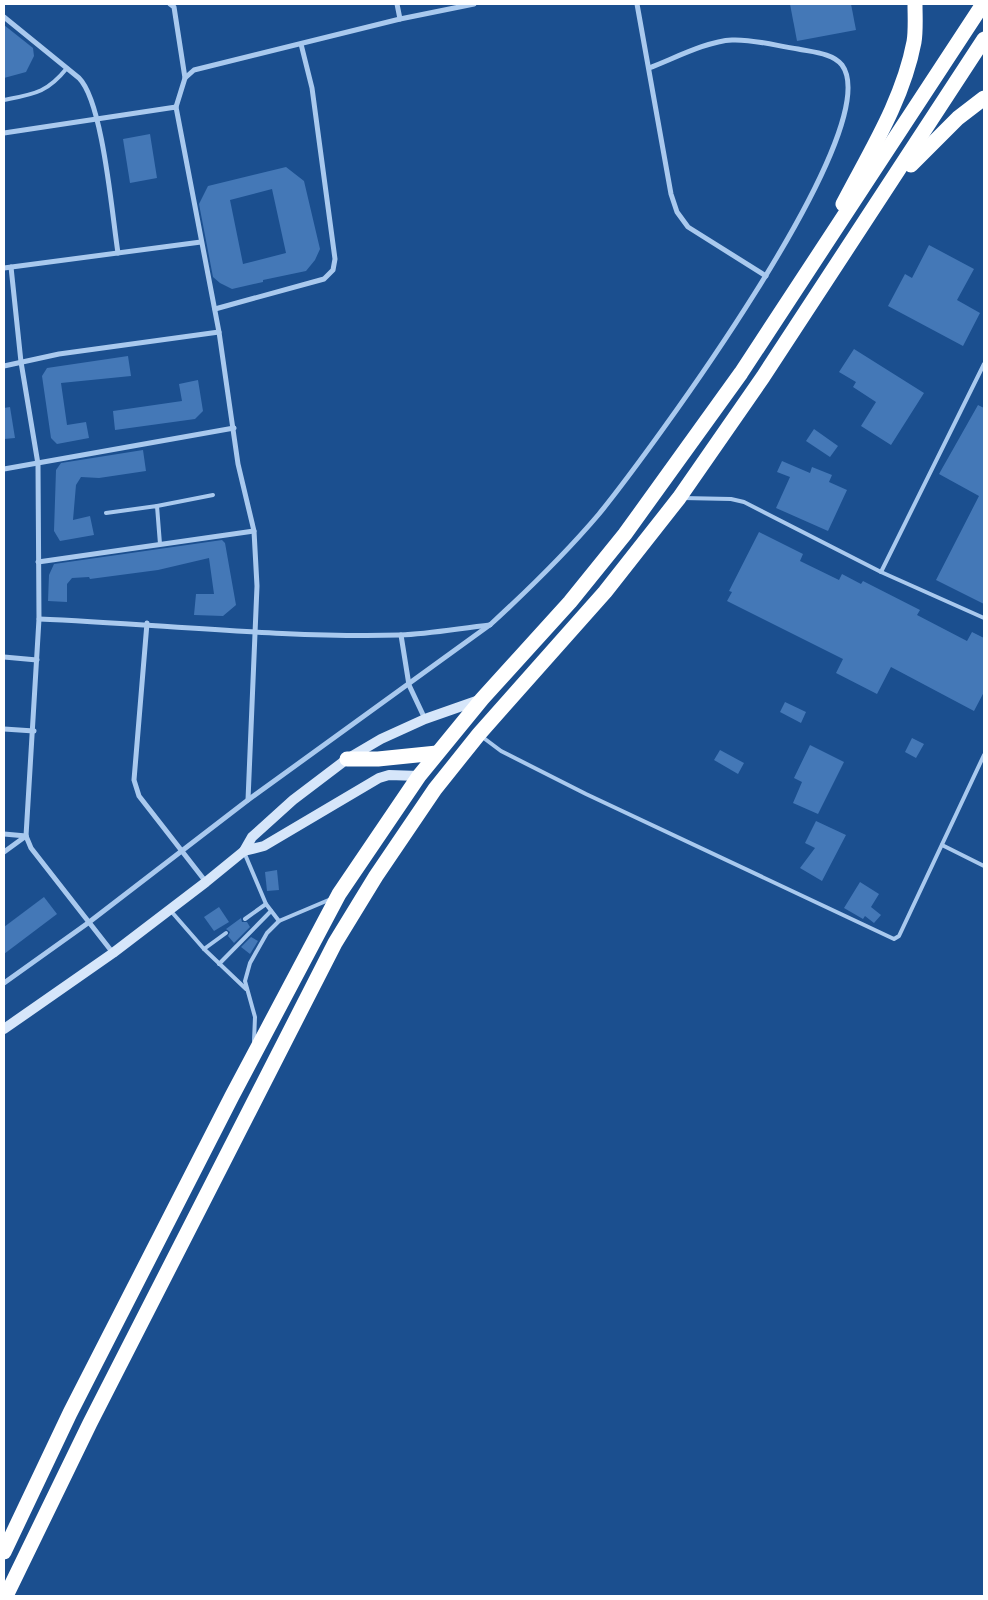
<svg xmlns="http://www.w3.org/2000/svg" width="988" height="1600" font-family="Jost,sans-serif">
<rect width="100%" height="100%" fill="#1b4f8f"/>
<g fill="#4478b7" fill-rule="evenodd">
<polygon points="790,4 851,4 856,30 797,41"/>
<polygon points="4,25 33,48 34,56 26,72 4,78"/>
<polygon points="150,134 157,178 130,183 123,139"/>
<path d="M286 167 304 181 320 249 315 260 306 271 263 280V282L232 289 220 283 213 277 199 204 208 186ZM272 189 286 253 243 264 230 200Z"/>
<polygon points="929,245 974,269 957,300 980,313 963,346 888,306 905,274 912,278"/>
<polygon points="854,349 924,393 891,445 861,426 876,402 853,387 856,382 839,372"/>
<polygon points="128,356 131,376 61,383 67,425 86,422 89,438 57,444 51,438 42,376 47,368"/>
<polygon points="198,380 203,411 195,419 115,430 113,411 182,401 179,384"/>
<polygon points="978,405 984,408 984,604 936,580 979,496 939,474"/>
<polygon points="10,407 15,438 4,439 4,408"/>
<polygon points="814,429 838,446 830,457 806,441"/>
<polygon points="143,450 146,471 99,478 81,477 76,485 73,520 90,516 94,535 60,541 54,531 56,470 61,463"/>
<polygon points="782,461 810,473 812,467 832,475 829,482 847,490 828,531 776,508 790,477 777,472"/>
<polygon points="759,532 803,554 800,561 839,580 842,574 861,584 863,581 920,610 917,615 967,641 972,632 984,638 984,692 974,711 891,667 877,694 836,673 843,659 727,601 732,592 729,591"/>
<polygon points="222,540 225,543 236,605 223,616 194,615 196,594 214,594 209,558 158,570 90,579 89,577 72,578 67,584 67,602 48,601 49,575 54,564"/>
<polygon points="785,702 806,712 801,723 780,712"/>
<polygon points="912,738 924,744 916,758 905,752"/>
<polygon points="810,745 844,762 818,814 793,803 802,782 794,778"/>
<polygon points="720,750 744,763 738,774 714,760"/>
<polygon points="816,821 846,835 822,881 800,868 815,848 805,843"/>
<polygon points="277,870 279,890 267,891 265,872"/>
<polygon points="860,882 879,894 871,907 881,915 874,923 865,916 863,919 844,908"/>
<polygon points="44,897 57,914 4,954 4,927"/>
<polygon points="219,907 229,922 214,931 204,917"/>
<polygon points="241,918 242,922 247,922 250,927 234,943 228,936 230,932 226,929"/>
<polygon points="251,937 258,941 250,954 241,947"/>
</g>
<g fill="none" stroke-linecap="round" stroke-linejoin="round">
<g stroke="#a9c9ee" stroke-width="4">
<path d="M4 100C34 94 47 93 67 68"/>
<polyline points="683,498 731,499 744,502 881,572 984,618"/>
<polyline points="157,506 213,495"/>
<polyline points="106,513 157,506 160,544"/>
<polyline points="881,572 984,364"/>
<polyline points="481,736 501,751 586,794 894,939 899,936 984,755"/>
<polyline points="942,845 984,866"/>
<polyline points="244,852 266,904 279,921"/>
<polyline points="170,910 204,949 246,989"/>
<polyline points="245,919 266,904"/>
<polyline points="204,949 226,933"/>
<polyline points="219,964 271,911"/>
<polyline points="254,1041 255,1017 245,981 250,963 267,933 279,921 331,899"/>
</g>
<g stroke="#a9c9ee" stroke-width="5">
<polyline points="170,4 174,7 185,78"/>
<polyline points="397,4 400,19"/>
<polyline points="637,4 671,194 677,212 688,227 766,276"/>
<path d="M4 17 79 78C103 102 112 215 118 253"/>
<polyline points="176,107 185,78 194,70 400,19 474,4"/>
<polyline points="4,133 176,107 219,332 238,464 254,531 257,586 248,800"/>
<polyline points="11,267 21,362 38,464 39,619 26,836 31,848 113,953"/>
<polyline points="4,268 201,242"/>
<polyline points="215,309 324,279 333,270 335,259 312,88 301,44"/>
<polyline points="4,366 59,354 219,332"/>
<polyline points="4,469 234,428"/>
<polyline points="38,562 254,531"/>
<path d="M39 619C159 624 281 638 400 635 430 634 461 628 490 625"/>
<polyline points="147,623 134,780 139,796 206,882"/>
<polyline points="401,635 409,685 425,719"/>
<polyline points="4,657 37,660"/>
<polyline points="4,729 34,731"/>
<polyline points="4,834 26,836"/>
<polyline points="4,852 26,836"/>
<path d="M4 983 88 923 248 800 491 624C528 590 566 553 599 514 646 456 889 129 842 65 833 53 812 52 798 49 777 46 754 39 732 40 707 41 673 59 649 68"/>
</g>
<g stroke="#d6e6fa" stroke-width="10">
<polyline points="244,851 264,846 379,778 389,775 419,776"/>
<polyline points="4,1029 113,953 206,882 244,851 252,837 293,800 347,759 381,739 425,719 482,699"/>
</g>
<g stroke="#fff" stroke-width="15">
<polyline points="911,165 958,118 984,98"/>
<path d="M843 204C870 152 903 100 914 42 916 30 915 16 915 4"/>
<polyline points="347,759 378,759 437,753"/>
<polyline points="4,1552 70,1413 232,1096 339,894 419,776 482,699 570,602 625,534 741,373 983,4"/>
<polyline points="6,1596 90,1423 335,943 376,876 435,789 479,734 605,592 679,498 763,377 984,39"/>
</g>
</g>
<rect width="988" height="1600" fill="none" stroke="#ffffff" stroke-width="10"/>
</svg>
